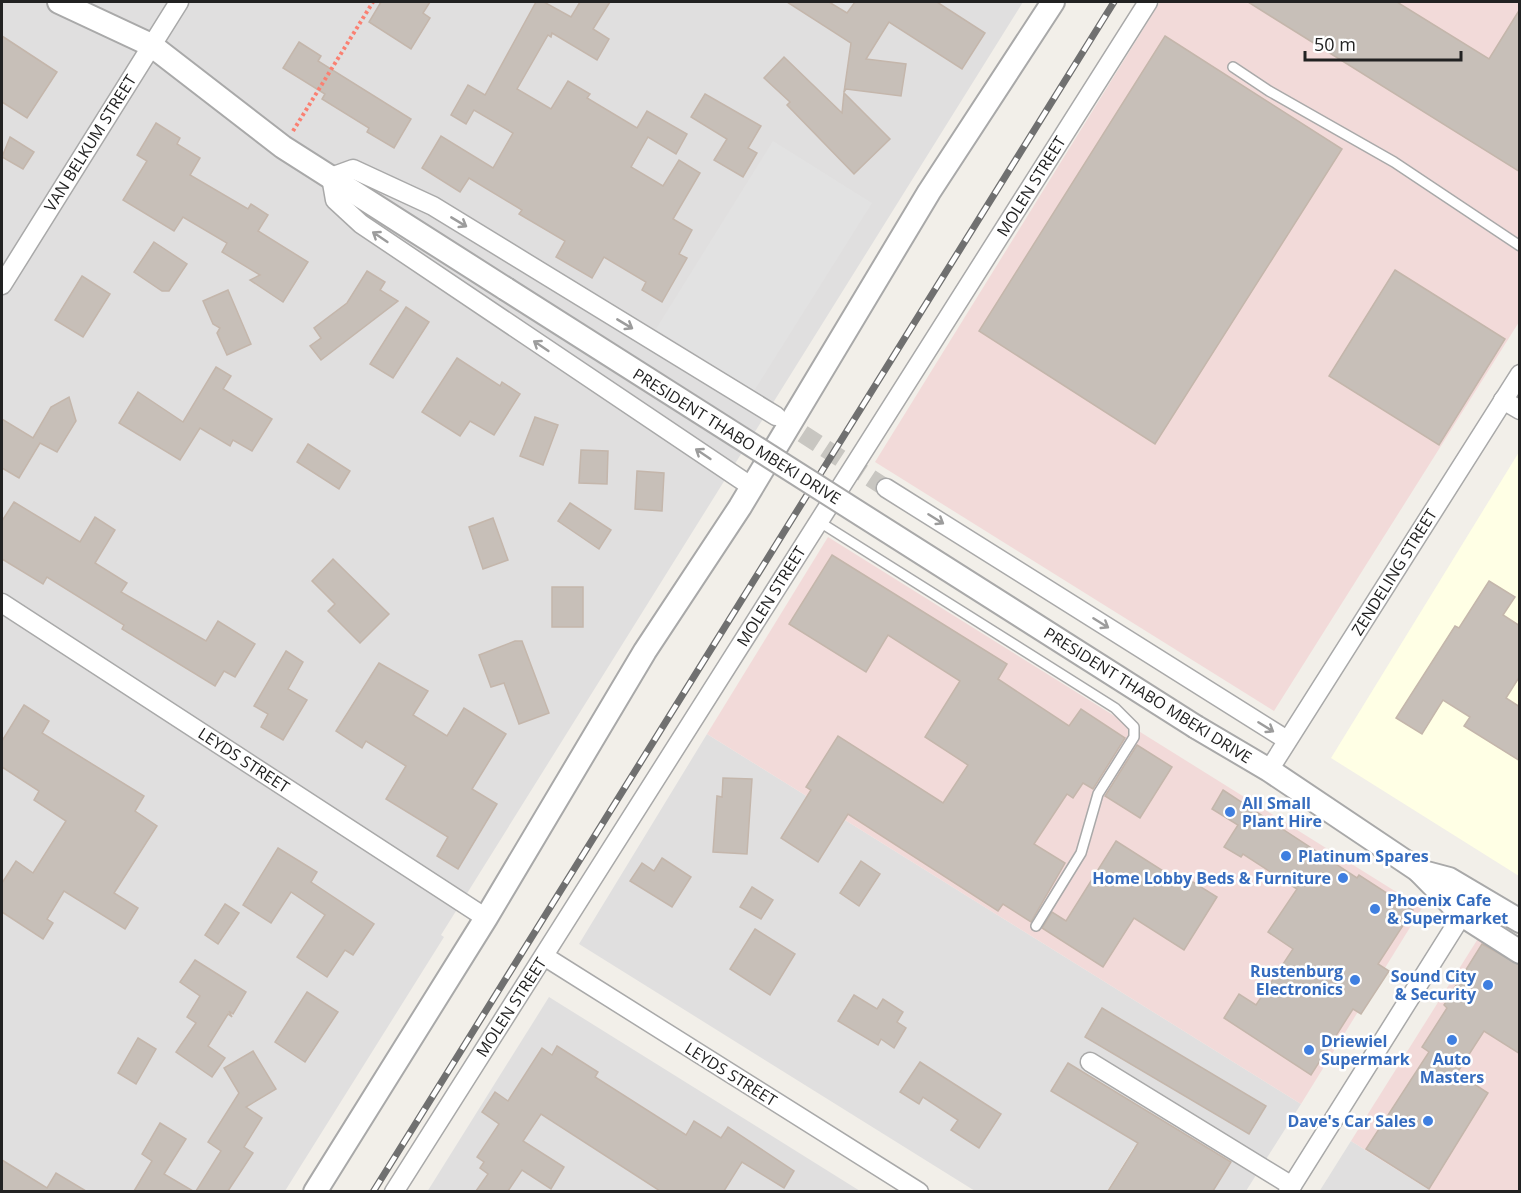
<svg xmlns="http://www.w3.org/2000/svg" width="1521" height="1193" font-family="'Open Sans',sans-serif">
<rect width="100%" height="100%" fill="#f2efe9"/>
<g fill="#e0dfdf">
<polygon points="2,2 1023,2 441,935 444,937 285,1191 2,1192"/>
<polygon points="707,734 1301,1104 1246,1191 1206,1191 1134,1147 1107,1191 975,1191 579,944"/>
<polygon points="549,997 860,1191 427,1192"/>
<polygon points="1351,1141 1431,1191 1319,1192"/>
</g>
<g fill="#f2dad9">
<polygon points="1160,2 1519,2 1519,322 1274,711 875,462"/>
<polygon points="828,537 1422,908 1301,1104 707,734"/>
<polygon points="1479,937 1519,962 1519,1191 1431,1191 1351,1141"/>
</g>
<polygon fill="#ffffe5" points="1519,452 1519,876 1331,758"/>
<polygon fill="#e2e2e2" points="773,141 872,203 754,391 656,329"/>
<g fill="#c7bfb8" stroke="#c4b6ab" stroke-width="1.5">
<polygon points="381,2 430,2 423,13 430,18 411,49 369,22"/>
<polygon points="536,2 544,2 571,17 580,2 610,2 593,29 609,39 597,60 552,33 551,37 548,35 517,89 551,109 568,81 590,94 587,98 637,128 647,111 687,134 676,154 648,137 631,167 663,186 679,160 700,173 673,219 692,230 679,254 687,258 662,302 642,290 646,282 604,257 592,278 556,257 565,241 519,214 522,210 469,178 460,192 422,168 441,136 493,168 513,133 474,110 466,124 451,115 468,85 485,95"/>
<polygon points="787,2 829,2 847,13 855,2 937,2 985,33 962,69 889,22 866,59 906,64 901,96 846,89 844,92 851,43"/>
<polygon points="1248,2 1397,2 1489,59 1520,9 1520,172"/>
<polygon points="2,36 57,72 27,118 2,102"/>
<polygon points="1165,36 1342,149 1155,444 979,331"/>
<polygon points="299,42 321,56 318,61 411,119 394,148 367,132 369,128 322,99 325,94 283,68"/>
<polygon points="784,57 842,113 844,93 890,139 854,174 787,105 790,102 764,78"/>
<polygon points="705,94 761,126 748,148 757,153 743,177 714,160 727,139 691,117"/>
<polygon points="156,123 180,138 177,144 200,158 190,175 248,209 251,204 268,215 258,231 308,262 283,302 250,280 260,275 222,252 227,243 183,217 174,231 123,200 147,161 137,155"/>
<polygon points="10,137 34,152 23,169 2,157"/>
<polygon points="154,242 187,264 169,291 162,291 134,272"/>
<polygon points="1395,270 1505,339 1439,445 1329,376"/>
<polygon points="367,271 385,282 380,290 398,301 321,360 310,346 321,338 314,328 347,303"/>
<polygon points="82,276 110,294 83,337 55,320"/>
<polygon points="228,290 251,344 227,355 217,333 220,328 213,324 203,301"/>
<polygon points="406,307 429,322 393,378 370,364"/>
<polygon points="457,358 500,386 502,382 520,394 494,435 470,421 460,436 422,412"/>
<polygon points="216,367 231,376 223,389 272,419 252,451 233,440 230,446 200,428 180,460 119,423 138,392 183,422"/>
<polygon points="69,397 76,421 57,452 40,443 19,478 2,468 2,419 33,438 51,407"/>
<polygon points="535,417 558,425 543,465 520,456"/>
<polygon points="308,444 350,471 339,489 297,462"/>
<polygon points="581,450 608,451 607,484 579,483"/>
<polygon points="637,471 664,473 662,511 635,509"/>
<polygon points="14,502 80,542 95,517 115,530 95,563 127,583 121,592 206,641 218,621 255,644 235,677 224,671 215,686 122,629 124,625 47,577 43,584 2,559 2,521"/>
<polygon points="570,503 611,530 599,549 558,521"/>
<polygon points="493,518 508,560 483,569 469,527"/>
<polygon points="832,555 1007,664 998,679 1069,726 1081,709 1125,738 1093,789 1083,783 1073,798 1067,794 1034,844 1065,863 1031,922 1003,904 998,911 848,814 818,862 781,838 811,790 806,787 838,736 943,803 968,765 925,737 960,681 888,635 866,672 789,624"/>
<polygon points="333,559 389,614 360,643 328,611 335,604 312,581"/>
<polygon points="1489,581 1515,597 1503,615 1520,626 1520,676 1506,698 1520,707 1520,761 1464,726 1470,717 1443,700 1422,734 1396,718 1455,626 1459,628"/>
<rect x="552" y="587" width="31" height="40"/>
<polygon points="515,641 522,641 549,713 519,724 504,683 491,687 479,655"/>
<polygon points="286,651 303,662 288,689 307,700 283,740 261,727 268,714 254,706"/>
<polygon points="379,663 428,691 413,715 447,736 464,708 506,734 472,789 497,804 458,869 437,856 448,837 386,799 406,766 366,741 362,748 336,731"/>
<polygon points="24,705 49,721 42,733 144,796 135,811 157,826 114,893 138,908 125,929 64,891 47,919 53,923 43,939 2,912 2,883 16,861 33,873 66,821 34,800 39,791 2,767 2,741"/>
<polygon points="1137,745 1172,767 1140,818 1105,796"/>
<polygon points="723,778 752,779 747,854 713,852 717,796 722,797"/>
<polygon points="1223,790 1357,878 1359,875 1413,910 1378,964 1389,971 1361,1014 1353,1009 1311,1075 1224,1018 1239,994 1256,1005 1293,949 1268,932 1297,889 1243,854 1241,857 1224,847 1238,825 1212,809"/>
<polygon points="1116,841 1174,878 1177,872 1217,897 1184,950 1134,918 1103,967 1042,928 1052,912 1066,921"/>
<polygon points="278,848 317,872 311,882 374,924 353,955 345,950 327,977 297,957 325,915 291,892 271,923 243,905"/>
<polygon points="662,858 691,877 672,907 630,881 642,863 654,871"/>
<polygon points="861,861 880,874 859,906 840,893"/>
<polygon points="752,887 773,900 761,919 740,907"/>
<polygon points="225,904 239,913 218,944 205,935"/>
<polygon points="755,929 795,954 770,995 730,969"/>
<polygon points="1482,944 1520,965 1520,1054 1484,1031 1457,1073 1488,1093 1429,1189 1366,1149 1429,1052 1422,1047 1447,1008 1444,1005"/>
<polygon points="195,960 246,992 233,1014 229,1011 232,1017 228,1014 208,1046 225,1058 212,1077 176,1052 196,1023 187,1017 200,996 180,982"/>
<polygon points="307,992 338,1012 305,1062 275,1042"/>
<polygon points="854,995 877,1009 883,999 903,1012 897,1022 906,1028 894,1048 881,1039 878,1045 838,1021"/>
<polygon points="1102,1008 1266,1106 1249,1134 1085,1037"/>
<polygon points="138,1038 156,1049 136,1084 118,1073"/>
<polygon points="557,1046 598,1072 595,1077 686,1135 694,1121 721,1138 728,1127 794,1171 784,1188 742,1162 724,1191 660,1191 541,1114 523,1141 564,1167 551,1189 522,1170 508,1191 476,1191 488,1174 480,1168 484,1162 477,1157 499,1124 482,1112 495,1092 508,1101 542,1048 552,1055"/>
<polygon points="253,1051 276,1089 246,1107 262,1118 244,1147 253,1153 228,1191 196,1191 221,1151 208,1142 239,1093 224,1068"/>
<polygon points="920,1062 1001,1114 979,1148 951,1130 958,1120 923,1097 919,1104 900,1092"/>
<polygon points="1068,1063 1231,1162 1213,1191 1108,1191 1138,1143 1051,1091"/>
<polygon points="160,1123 186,1139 164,1174 193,1191 134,1191 152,1161 142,1154"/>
<polygon points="2,1160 47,1188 56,1173 86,1191 2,1191"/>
</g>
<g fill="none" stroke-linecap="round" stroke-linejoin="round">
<polyline stroke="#c8c6c1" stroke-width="18" stroke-dasharray="18 9" stroke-linecap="butt" points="780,419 886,488"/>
<g stroke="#a9a9a9" stroke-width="12">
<g id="service">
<polyline points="1233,67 1269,91 1394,162 1520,246"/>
<polyline points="818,521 1115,708 1134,727 1134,737 1098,794 1081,853 1036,926"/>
</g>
</g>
<g stroke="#a9a9a9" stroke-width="21">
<g id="minor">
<polyline points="2,285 179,2"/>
<polyline points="1503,400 1520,410"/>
<polyline points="752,487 361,224 335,200 331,177 353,169 433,206 776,416"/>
<polyline points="886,488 1287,740"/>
<polyline points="2,603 486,918"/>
<polyline points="1269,770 1520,374"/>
<polyline points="544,956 919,1192"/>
<polyline points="1090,1062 1292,1186"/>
<polyline points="394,1192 1148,2"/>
<polyline points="1288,1192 1462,915 1473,908"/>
</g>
</g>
<g stroke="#a9a9a9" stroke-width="26">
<g id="tertiary">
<polyline points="59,2 151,45 283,147 506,289"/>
<polyline points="1196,727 1269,770 1418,870 1462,915 1520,952"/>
<polyline points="1419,871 1449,879 1520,921"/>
<polyline points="315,1192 486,918 645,651 740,507 929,192 1053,2"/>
</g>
</g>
<polyline stroke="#fa8072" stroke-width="4" stroke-dasharray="3 3" stroke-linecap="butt" points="293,131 373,2"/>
<use href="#service" stroke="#fff" stroke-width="9"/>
<use href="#minor" stroke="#fff" stroke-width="18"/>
<use href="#tertiary" stroke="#fff" stroke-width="22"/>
<g stroke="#707070" stroke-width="7">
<polyline id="rail" points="373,1192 1114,2"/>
</g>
<use href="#rail" stroke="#fff" stroke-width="4.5" stroke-dasharray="14" stroke-linecap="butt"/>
<g stroke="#a9a9a9" stroke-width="26" stroke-linecap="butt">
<polyline id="tertiary-bridge" points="506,289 1196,727"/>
</g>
<use href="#tertiary-bridge" stroke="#fff" stroke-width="22"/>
</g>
<defs><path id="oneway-shaft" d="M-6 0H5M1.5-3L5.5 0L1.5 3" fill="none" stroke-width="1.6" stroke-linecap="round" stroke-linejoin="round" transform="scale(1.5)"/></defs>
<g stroke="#9c9c9c">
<use href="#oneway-shaft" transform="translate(459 222) rotate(31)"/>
<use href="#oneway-shaft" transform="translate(380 237) rotate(-146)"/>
<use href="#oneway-shaft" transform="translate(625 324) rotate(31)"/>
<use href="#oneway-shaft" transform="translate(541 346) rotate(-146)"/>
<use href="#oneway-shaft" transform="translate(703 454) rotate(-146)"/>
<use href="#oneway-shaft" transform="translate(936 519) rotate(32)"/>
<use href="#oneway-shaft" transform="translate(1101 623) rotate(32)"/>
<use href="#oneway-shaft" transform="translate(1266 727) rotate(32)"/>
</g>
<g fill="#3f7fe0" stroke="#fff" stroke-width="2">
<circle cx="1230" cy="812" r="6"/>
<circle cx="1286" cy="856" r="6"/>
<circle cx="1343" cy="878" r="6"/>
<circle cx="1375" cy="909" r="6"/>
<circle cx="1355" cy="980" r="6"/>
<circle cx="1488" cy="985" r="6"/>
<circle cx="1452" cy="1040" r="6"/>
<circle cx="1309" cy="1050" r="6"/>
<circle cx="1428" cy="1121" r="6"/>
</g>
<g text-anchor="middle" stroke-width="5" stroke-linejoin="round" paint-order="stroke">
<g font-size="16" fill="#222" stroke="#fff">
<text transform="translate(90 143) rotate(-58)" y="6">VAN BELKUM STREET</text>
<text transform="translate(1031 186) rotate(-58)" y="6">MOLEN STREET</text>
<text transform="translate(737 436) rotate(32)" y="6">PRESIDENT THABO MBEKI DRIVE</text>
<text transform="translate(1394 572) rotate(-58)" y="6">ZENDELING STREET</text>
<text transform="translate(771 596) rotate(-58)" y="6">MOLEN STREET</text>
<text transform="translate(1148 695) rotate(32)" y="6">PRESIDENT THABO MBEKI DRIVE</text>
<text transform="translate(244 760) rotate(33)" y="6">LEYDS STREET</text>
<text transform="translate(511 1007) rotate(-57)" y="6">MOLEN STREET</text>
<text transform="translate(731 1074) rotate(32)" y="6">LEYDS STREET</text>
</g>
<g font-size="16" font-weight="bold" fill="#366cbe" stroke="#fff" text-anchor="start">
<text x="1242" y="809">All Small<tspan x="1242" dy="18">Plant Hire</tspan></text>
<text x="1298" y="862">Platinum Spares</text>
<text x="1331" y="884" text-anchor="end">Home Lobby Beds &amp; Furniture</text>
<text x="1387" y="906">Phoenix Cafe<tspan x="1387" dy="18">&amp; Supermarket</tspan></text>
<text x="1343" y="977" text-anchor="end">Rustenburg<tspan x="1343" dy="18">Electronics</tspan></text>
<text x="1476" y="982" text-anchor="end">Sound City<tspan x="1476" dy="18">&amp; Security</tspan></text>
<text x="1321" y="1047">Driewiel<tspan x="1321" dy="18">Supermark</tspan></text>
<text x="1452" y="1065" text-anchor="middle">Auto<tspan x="1452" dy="18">Masters</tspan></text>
<text x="1416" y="1127" text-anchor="end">Dave's Car Sales</text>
</g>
</g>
<rect width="1521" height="1193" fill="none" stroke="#222222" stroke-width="6"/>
<path d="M1305 51v9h156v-9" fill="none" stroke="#222222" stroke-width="3"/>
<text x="1314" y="51" font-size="18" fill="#222222" stroke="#ffffff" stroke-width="4.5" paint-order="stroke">50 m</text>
</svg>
